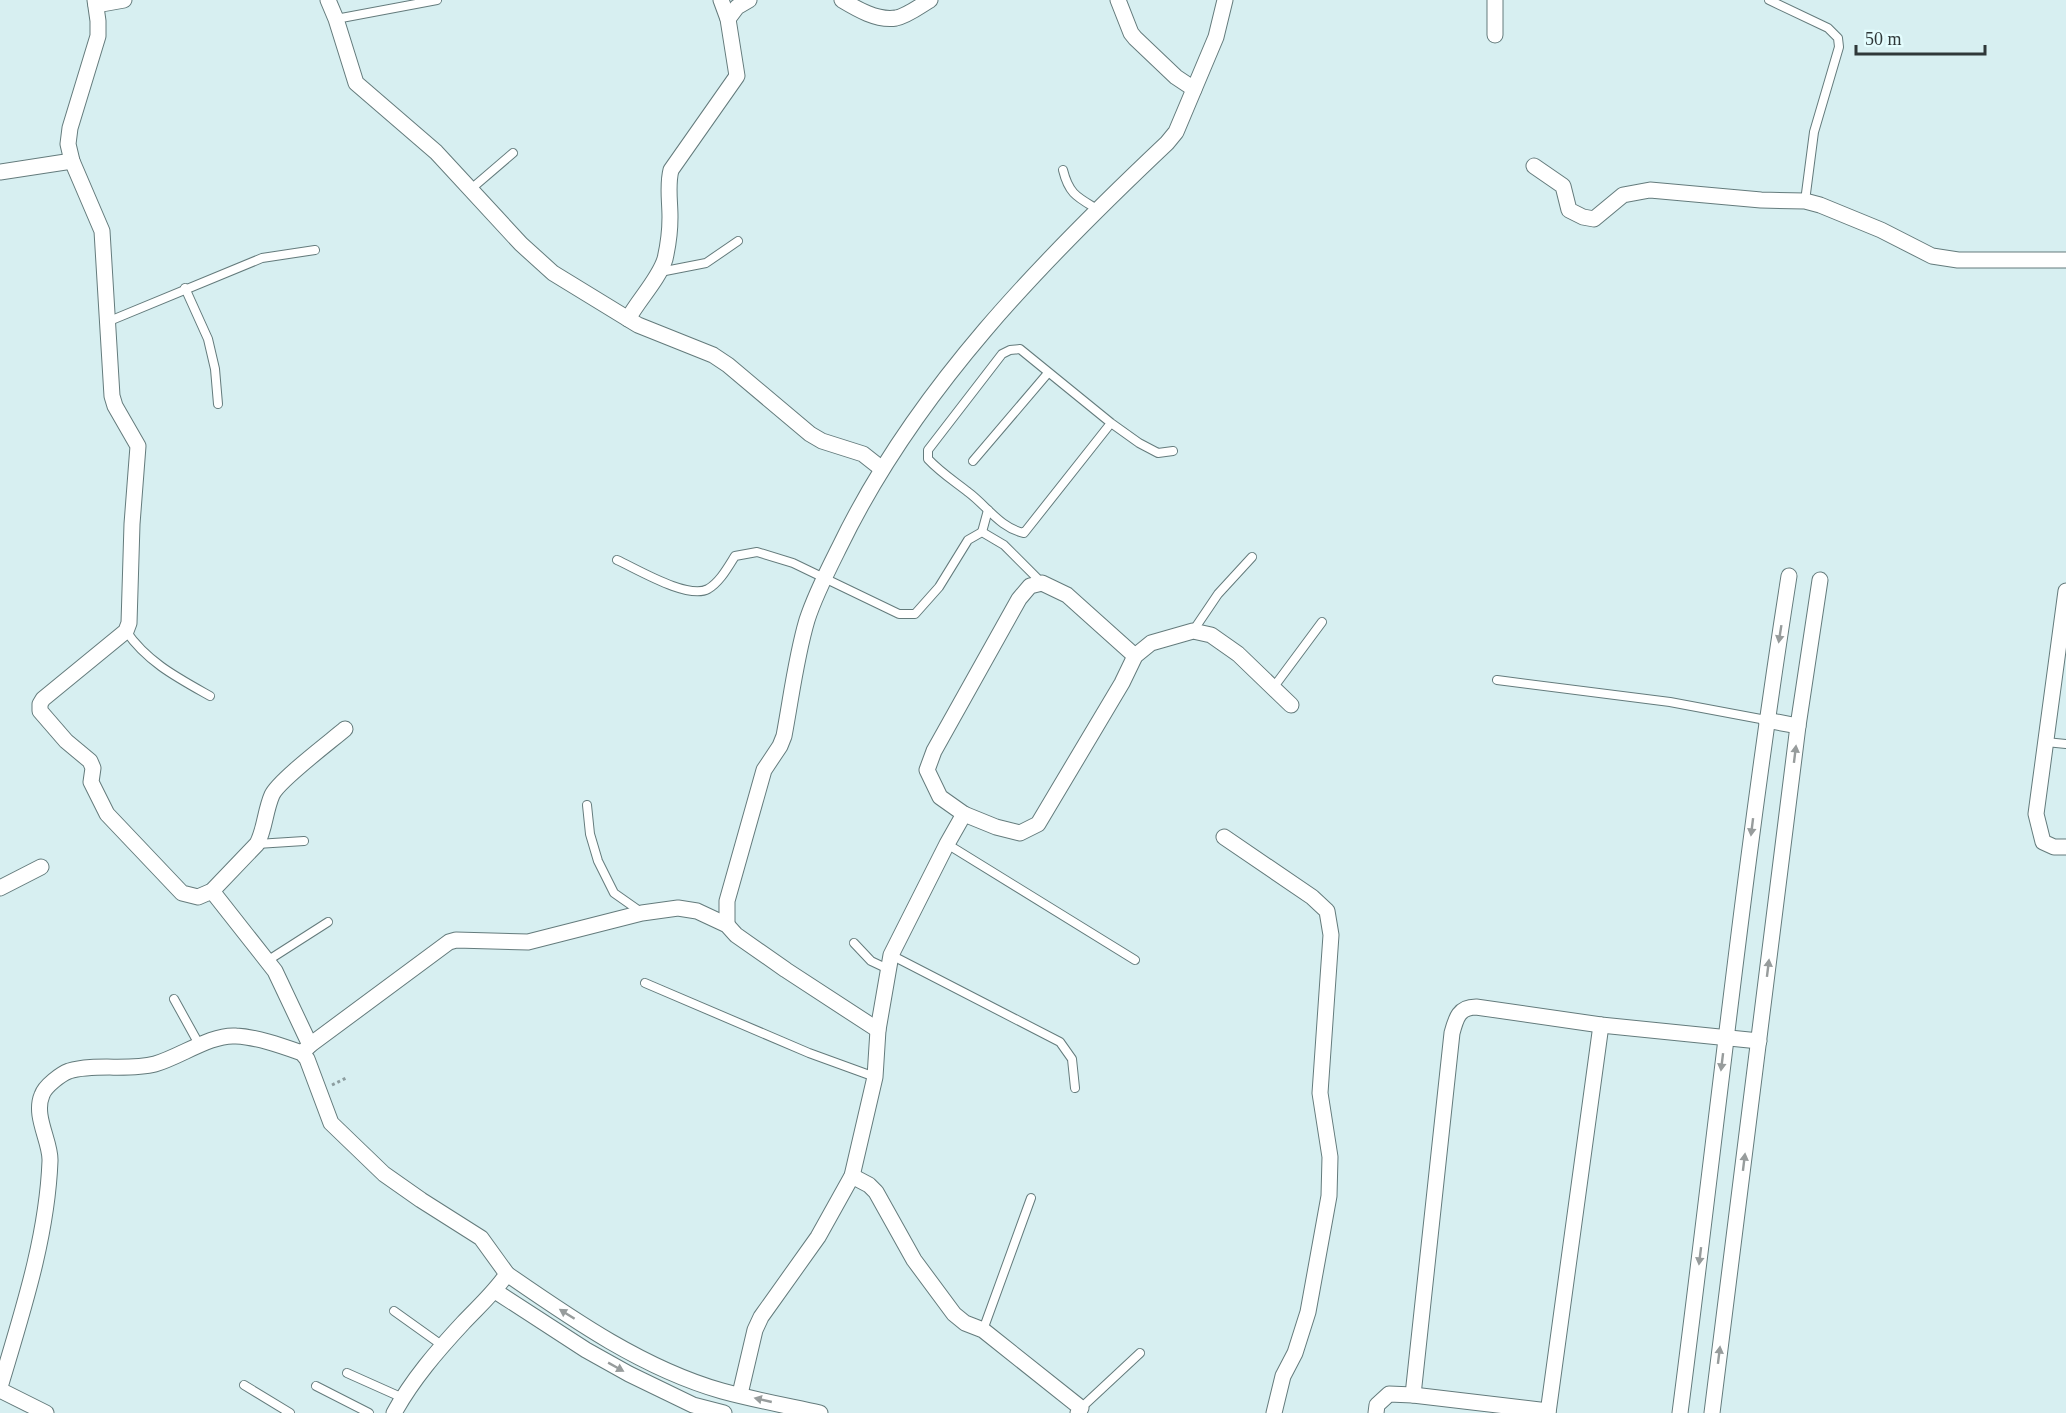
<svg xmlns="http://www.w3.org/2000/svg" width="2066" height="1413" font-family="'Times New Roman',serif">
<rect width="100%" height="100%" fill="#d7eff1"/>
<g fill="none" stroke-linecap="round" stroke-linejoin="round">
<g stroke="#647b7c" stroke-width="10">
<g id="service">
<polyline points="1769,0 1828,28 1838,38 1839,47 1814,132 1805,201"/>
<polyline points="336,19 437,0"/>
<path d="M1063 170C1069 194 1077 197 1097 209"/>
<polyline points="471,189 513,153"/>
<polyline points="660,272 706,263 738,241"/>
<polyline points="185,288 208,339 215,369 218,404"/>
<polyline points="107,322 262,258 315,250"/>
<path d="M1111 423 1024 533C1000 528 987 506 968 492 954 481 940 472 928 459V450L1002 354 1010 350 1020 349 1111 423 1139 443 1158 453 1173 451"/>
<polyline points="973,461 1048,373"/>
<polyline points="982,532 988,510"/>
<path d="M617 560C637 569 688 600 708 589 720 582 728 567 735 556L757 552 793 563 899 614H915L939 587 968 540 982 532 1004 545 1042 583"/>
<path d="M126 631C147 662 178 678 210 696"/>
<polyline points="1193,631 1218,594 1252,557"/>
<polyline points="1497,680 1670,702 1766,720"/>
<polyline points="1273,688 1322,622"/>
<polyline points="2046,742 2066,744"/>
<polyline points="587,805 590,834 598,861 614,893 641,912"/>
<polyline points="257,844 304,841"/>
<polyline points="947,844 1135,960"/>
<polyline points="854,943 871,961 888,969"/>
<polyline points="891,955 1060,1042 1072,1059 1075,1088"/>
<polyline points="267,961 328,922"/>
<polyline points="645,983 809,1053 875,1077"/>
<polyline points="174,999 200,1046"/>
<polyline points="394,1311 443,1346"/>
<polyline points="983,1330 1031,1198"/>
<polyline points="347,1373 403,1398"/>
<polyline points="244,1385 290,1413"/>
<polyline points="316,1386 369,1413"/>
<polyline points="1081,1408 1140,1353"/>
</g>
</g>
<g stroke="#647b7c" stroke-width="17">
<g id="minor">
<path d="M95 0 98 21V36L70 128 68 144 72 161 102 231 112 396 115 406 138 446 132 524 129 623 126 631 43 699 40 704V711L66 741 90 761 93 768 91 782 107 814 182 893 198 897 212 891 257 844C265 829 265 811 272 795 278 781 331 741 345 729"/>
<polyline points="328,0 336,19 356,83 436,152 521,244 553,273 638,325 713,355 728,365 810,434 822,441 863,454 882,469"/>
<path d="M842 0C857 9 877 21 896 18 907 16 920 6 930 0"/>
<polyline points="1118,0 1131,33 1135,38 1176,77 1194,89"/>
<polyline points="1495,0 1495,35"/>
<polyline points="96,5 124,0"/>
<polyline points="728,19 737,7 749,0"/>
<polyline points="1534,166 1563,186 1569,210 1583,217 1594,219 1623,195 1650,190 1761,200 1805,201 1820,205 1881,230 1932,256 1958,260 2066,260"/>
<polyline points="0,172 72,161"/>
<path d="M628 319C639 299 659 279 665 259 668 246 670 230 670 217 670 201 667 185 671 170L737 76 728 19 721 0"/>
<polyline points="2066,591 2036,814 2043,842 2054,847 2066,847"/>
<polyline points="1766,720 1798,726"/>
<polyline points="964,814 940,797 927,770 934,751 1019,599 1030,586 1042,583 1067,595 1135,656"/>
<polyline points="1224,837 1312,897 1327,911 1331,935 1320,1093 1330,1157 1329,1196 1308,1312 1295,1353 1283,1376 1274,1413"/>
<polyline points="0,888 41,867"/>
<polyline points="212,891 275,971 310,1045"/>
<path d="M727 925V901L764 770 780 746 784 736C791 699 796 657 807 620 815 595 828 570 840 546 916 389 1042 261 1167 143L1176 132 1216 37 1225 0"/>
<polyline points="302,1053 310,1045 449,942 456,940 528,942 642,913 678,908 697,911 727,925 736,935 786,970 878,1030"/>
<polyline points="852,1176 869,1185 876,1192 914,1260 954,1314 965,1323 983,1330 1081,1408 1078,1413"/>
<path d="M507 1274C572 1319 644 1369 722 1391 755 1400 788 1406 820 1413"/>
<polyline points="495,1291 586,1350 629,1374 693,1405 724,1413"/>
<path d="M0 1387C22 1313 47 1238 50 1161 51 1142 33 1116 42 1095 45 1086 61 1074 69 1071 95 1063 129 1071 155 1064 180 1057 211 1034 236 1036 257 1037 282 1046 302 1053L307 1059 331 1123 384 1174 421 1200 481 1238 507 1274C494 1293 478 1307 463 1323 437 1351 412 1380 394 1413"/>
<polyline points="0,1390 46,1413"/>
<polyline points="740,1394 755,1330 761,1317 818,1237 852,1176 875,1077 878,1030 891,955 947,844 964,814 996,827 1020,833 1038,824 1122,683 1135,656 1151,643 1193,631 1211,635 1238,654 1291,705"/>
<path d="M1413 1395 1452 1033C1456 1018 1459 1007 1476 1007L1601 1025 1759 1041"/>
<polyline points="1376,1413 1377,1405 1389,1394 1413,1395 1548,1411"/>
<polyline points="1548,1413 1601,1025"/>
<path d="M1680 1413C1716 1134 1745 854 1789 576"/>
<polyline points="1712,1413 1798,726 1820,580"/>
</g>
</g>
<polyline stroke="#8c9d9f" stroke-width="3" stroke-dasharray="3 3" stroke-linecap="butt" points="332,1085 346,1078"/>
<use href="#service" stroke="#fff" stroke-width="8"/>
<use href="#minor" stroke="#fff" stroke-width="15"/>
</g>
<defs><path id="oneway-solid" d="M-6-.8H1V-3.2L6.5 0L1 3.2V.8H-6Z" transform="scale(1.5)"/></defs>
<g fill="#979c9c">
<use href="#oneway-solid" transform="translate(1780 634) rotate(99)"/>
<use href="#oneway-solid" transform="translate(1795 754) rotate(-83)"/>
<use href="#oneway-solid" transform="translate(1752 827) rotate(97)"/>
<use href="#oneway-solid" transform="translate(1768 968) rotate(-83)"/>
<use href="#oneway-solid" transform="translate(1722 1062) rotate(97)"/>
<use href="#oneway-solid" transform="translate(1744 1162) rotate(-83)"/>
<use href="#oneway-solid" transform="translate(1700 1256) rotate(97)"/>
<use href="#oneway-solid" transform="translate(567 1314) rotate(-148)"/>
<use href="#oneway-solid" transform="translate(1719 1355) rotate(-83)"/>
<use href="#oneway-solid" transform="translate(616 1367) rotate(29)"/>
<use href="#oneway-solid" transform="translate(763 1400) rotate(-167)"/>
</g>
<path d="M1856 45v9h129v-9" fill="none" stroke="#2f3839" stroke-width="3"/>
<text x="1865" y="45" font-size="18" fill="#2f3839" stroke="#e4fdfe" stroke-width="4.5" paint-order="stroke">50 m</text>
</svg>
